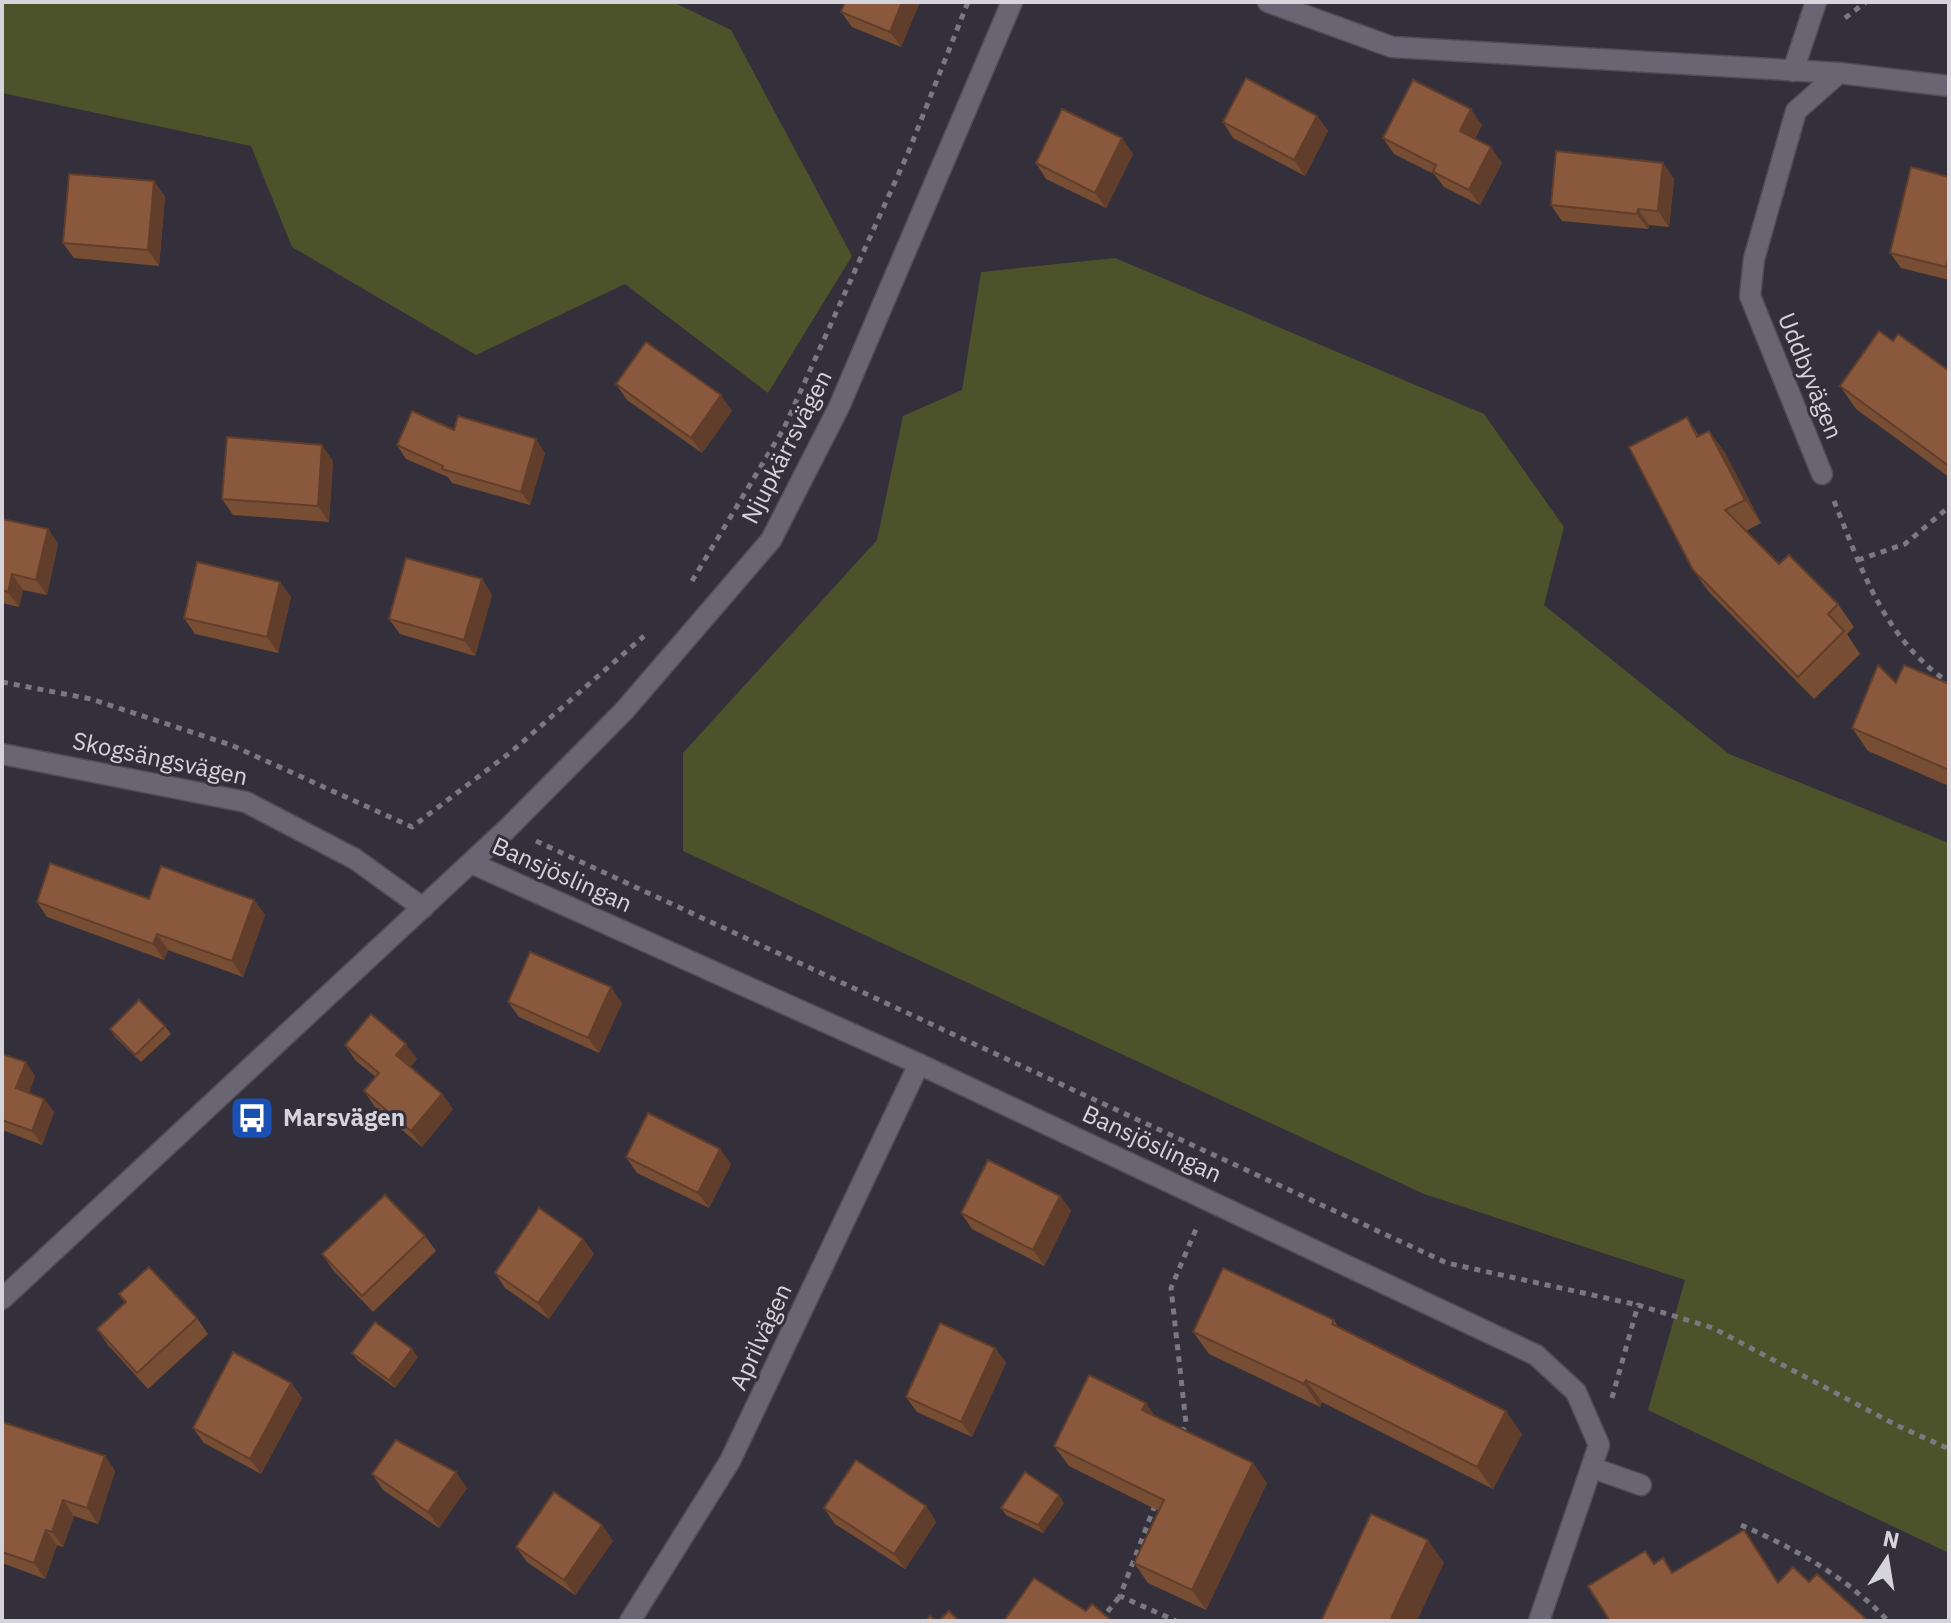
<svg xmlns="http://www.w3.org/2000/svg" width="1951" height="1623" font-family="'IBM Plex Sans',sans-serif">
<rect width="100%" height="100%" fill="#33303b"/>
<g fill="#4c522a">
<polygon points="2,2 673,2 731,30 852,256 768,393 625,284 476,355 292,247 251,146 2,93"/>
<polygon points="1115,258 1484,414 1564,527 1544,605 1729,754 1949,843 1949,1553 1648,1410 1685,1280 1424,1194 683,851 683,753 877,540 903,416 962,390 981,272"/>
</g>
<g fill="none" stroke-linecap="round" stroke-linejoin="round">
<g stroke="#4f4d56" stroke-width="23">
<g id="minor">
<polyline points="1268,2 1392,47 1839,73 1949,86"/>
<polyline points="1793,71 1816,2"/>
<polyline points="1822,474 1750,296 1754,259 1796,111 1839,73"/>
<polyline points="2,754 246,802 355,859 423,908"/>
<polyline points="471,863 919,1064 1536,1355 1576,1392 1599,1445 1539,1621"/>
<polyline points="2,1299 508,828 624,711 771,540 839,407 1012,2"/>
<polyline points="1593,1468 1641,1485"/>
<polyline points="630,1621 730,1461 919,1064"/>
</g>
</g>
<g stroke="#7a7881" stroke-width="5" stroke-dasharray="6 6" stroke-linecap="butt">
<polyline points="1845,18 1866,2"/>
<path d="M1834 501C1863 572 1883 637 1949 683"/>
<polyline points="1858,560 1905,544 1949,507"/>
<polyline points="692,581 784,428 908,153 968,2"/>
<polyline points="2,682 91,699 231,745 412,827 511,752 644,636"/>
<polyline points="536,841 1447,1263 1638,1305"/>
<polyline points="1612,1398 1638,1305 1713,1328 1896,1425 1949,1449"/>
<polyline points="1182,1433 1186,1423 1171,1288 1196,1229"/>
<polyline points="1155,1505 1120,1596 1176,1621"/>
<path d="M1741 1525C1794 1548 1848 1578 1888 1621"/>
<polyline points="1100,1621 1120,1596"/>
</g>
<use href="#minor" stroke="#696572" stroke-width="20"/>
</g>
<g fill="#774d34">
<polygon points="920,2 901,47 852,27 841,12"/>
<polygon points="1317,116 1328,131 1305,176 1233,138 1223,122"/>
<polygon points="1482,125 1475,139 1502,163 1480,205 1444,187 1434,174 1394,154 1383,138"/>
<polygon points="1122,138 1133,154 1106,208 1046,179 1036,163"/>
<polygon points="1663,163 1674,179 1669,227 1649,225 1648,229 1562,221 1551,205"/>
<polygon points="1949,177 1949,280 1901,268 1890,253"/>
<polygon points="154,181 165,197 159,266 74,258 63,243"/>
<polygon points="1893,341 1949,371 1949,477 1856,409 1840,386"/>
<polygon points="616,384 732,411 702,453 627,400"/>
<polygon points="1687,417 1699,436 1709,431 1725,453 1761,523 1746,531 1779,564 1838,604 1854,627 1847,634 1860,654 1814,699 1709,592 1693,570"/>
<polygon points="454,430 545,453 530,505 452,483 448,477 406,459 397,445"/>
<polygon points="333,461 329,522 233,515 222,499"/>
<polygon points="2,519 48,529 58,544 47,595 23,590 19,607 2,603"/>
<polygon points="482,579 492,595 475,656 400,634 389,619"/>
<polygon points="291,597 278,653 195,634 184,618"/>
<polygon points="1896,683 1949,684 1949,786 1868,751 1852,728"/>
<polygon points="149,899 254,900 265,915 243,977 168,950 164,960 47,917 37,902"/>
<polygon points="508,1002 622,1003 599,1053 519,1017"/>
<polygon points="165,1026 171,1034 141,1062 115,1037 110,1029"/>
<polygon points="345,1045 417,1059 410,1067 442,1094 453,1109 422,1147 375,1107 364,1091 376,1077 356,1061"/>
<polygon points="2,1054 35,1076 29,1093 44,1099 54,1112 42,1145 2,1130"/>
<polygon points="626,1157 731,1164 709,1208 637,1173"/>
<polygon points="1060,1196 1071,1211 1044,1266 972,1229 961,1213"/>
<polygon points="425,1236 436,1251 373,1312 333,1270 322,1254"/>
<polygon points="583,1239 594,1254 549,1319 505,1288 495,1273"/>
<polygon points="119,1294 197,1318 208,1334 148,1389 108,1345 97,1329 125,1303"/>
<polygon points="1334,1320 1338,1327 1522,1434 1493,1489 1322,1402 1320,1407 1209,1354 1193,1332"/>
<polygon points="995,1348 1006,1363 972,1437 917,1412 906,1397"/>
<polygon points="352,1353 418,1357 395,1388 358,1361"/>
<polygon points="291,1383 302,1398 261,1474 204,1443 193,1428"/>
<polygon points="1154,1416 1267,1483 1206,1610 1148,1583 1134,1563 1159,1511 1069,1466 1054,1446"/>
<polygon points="2,1422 105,1456 115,1471 98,1524 74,1516 63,1547 57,1545 45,1579 2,1563"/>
<polygon points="372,1474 467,1488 439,1528 383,1490"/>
<polygon points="1064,1503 1043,1533 1006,1515 1001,1508"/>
<polygon points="926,1506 936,1522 905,1569 835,1524 824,1508"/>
<polygon points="602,1525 613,1541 575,1595 527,1562 516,1547"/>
</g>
<g fill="#613e2b">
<polygon points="902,2 920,2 901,47 890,32"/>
<polygon points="1471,109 1482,125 1471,146 1460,131"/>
<polygon points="1317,116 1328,131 1305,176 1294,160"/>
<polygon points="1122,138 1133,154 1106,208 1095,193"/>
<polygon points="1491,147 1502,163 1480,205 1469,190"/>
<polygon points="1663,163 1674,179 1669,227 1658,211"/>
<polygon points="154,181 165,197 159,266 148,250"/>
<polygon points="1638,209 1649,225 1648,229 1637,214"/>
<polygon points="721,395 732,411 702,453 691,438"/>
<polygon points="1709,431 1725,453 1761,523 1745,500"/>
<polygon points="536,439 545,453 530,505 521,492"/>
<polygon points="322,445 333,461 329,522 318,506"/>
<polygon points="48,529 58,544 47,595 36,580"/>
<polygon points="12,574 23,590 19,607 8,592"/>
<polygon points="482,579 492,595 475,656 464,640"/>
<polygon points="280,582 291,597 278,653 267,637"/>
<polygon points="254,900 265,915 243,977 232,961"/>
<polygon points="157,934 168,950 164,960 153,944"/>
<polygon points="611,987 622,1003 599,1053 588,1038"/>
<polygon points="406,1044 417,1059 407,1071 396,1055"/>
<polygon points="26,1062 35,1076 26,1102 16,1088"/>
<polygon points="442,1094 453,1109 422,1147 411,1131"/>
<polygon points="44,1099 54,1112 42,1145 32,1131"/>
<polygon points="720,1149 731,1164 709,1208 698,1193"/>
<polygon points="1060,1196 1071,1211 1044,1266 1033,1250"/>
<polygon points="583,1239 594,1254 549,1319 538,1303"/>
<polygon points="995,1348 1006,1363 972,1437 961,1422"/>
<polygon points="412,1349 418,1357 395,1388 389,1380"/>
<polygon points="1306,1380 1322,1402 1320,1407 1304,1384"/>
<polygon points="291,1383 302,1398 261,1474 250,1459"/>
<polygon points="1146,1403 1160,1423 1142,1410"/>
<polygon points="1506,1411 1522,1434 1493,1489 1477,1467"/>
<polygon points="105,1456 115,1471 98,1524 87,1508"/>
<polygon points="1253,1463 1267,1483 1206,1610 1192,1590"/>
<polygon points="456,1472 467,1488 439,1528 428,1512"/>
<polygon points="1059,1495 1064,1503 1043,1533 1038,1525"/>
<polygon points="63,1500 74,1516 63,1547 52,1532"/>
<polygon points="926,1506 936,1522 905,1569 894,1554"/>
<polygon points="602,1525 613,1541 575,1595 564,1580"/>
<polygon points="46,1530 57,1545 45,1579 34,1563"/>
<polygon points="1744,1530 1759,1552 1794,1606 1778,1583"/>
<polygon points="1428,1540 1444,1563 1417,1621 1390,1621"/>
</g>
<g fill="#8a593d" stroke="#613e2b" stroke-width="2">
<polygon points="845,2 902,2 890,32 841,12"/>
<polygon points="1246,78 1317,116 1294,160 1223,122"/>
<polygon points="1413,80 1471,109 1460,131 1491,147 1469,190 1433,172 1436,165 1383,138"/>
<polygon points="1062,109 1122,138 1095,193 1036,163"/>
<polygon points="1556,151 1663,163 1658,211 1638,209 1637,214 1551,205"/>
<polygon points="1911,167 1949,177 1949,256 1946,267 1890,253"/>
<polygon points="69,174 154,181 148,250 63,243"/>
<polygon points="1879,331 1893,341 1898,334 1949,371 1949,466 1840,386"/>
<polygon points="646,342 721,395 691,438 616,384"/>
<polygon points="412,411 454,430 458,416 536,439 521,492 442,469 443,466 397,445"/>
<polygon points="1687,417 1697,437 1709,431 1745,500 1725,510 1779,564 1789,555 1838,604 1828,614 1844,631 1798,677 1693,570 1629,447"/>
<polygon points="227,437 322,445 318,506 222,499"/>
<polygon points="2,519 48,529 36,580 12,574 8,592 2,590"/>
<polygon points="406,558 482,579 464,640 389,619"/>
<polygon points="197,562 280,582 267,637 184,618"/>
<polygon points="1878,665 1896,683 1904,665 1949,684 1949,770 1852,728"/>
<polygon points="50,863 149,899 161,866 254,900 232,961 157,934 153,944 37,902"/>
<polygon points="530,952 611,987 588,1038 508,1002"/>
<polygon points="139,1000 165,1026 135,1055 110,1029"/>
<polygon points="371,1014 406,1044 396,1055 442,1094 411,1131 364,1091 379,1073 345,1045"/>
<polygon points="2,1054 26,1062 16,1088 44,1099 32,1131 2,1120"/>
<polygon points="648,1113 720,1149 698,1193 626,1157"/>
<polygon points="988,1160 1060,1196 1033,1250 961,1213"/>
<polygon points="385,1195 425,1236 362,1296 322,1254"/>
<polygon points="539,1208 583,1239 538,1303 495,1273"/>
<polygon points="149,1267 197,1318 137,1373 97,1329 126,1302 119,1294"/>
<polygon points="1223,1268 1334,1320 1332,1324 1506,1411 1477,1467 1306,1380 1304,1384 1193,1332"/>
<polygon points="375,1322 412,1349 389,1380 352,1353"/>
<polygon points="940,1323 995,1348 961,1422 906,1397"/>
<polygon points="233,1352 291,1383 250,1459 193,1428"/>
<polygon points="1089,1375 1146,1403 1142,1410 1253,1463 1192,1590 1134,1563 1164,1500 1054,1446"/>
<polygon points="2,1422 105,1456 87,1508 63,1500 52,1532 46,1530 34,1563 2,1552"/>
<polygon points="396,1440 456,1472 428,1512 372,1474"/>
<polygon points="856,1460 926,1506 894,1554 824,1508"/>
<polygon points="1025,1472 1059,1495 1038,1525 1001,1508"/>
<polygon points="554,1492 602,1525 564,1580 516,1547"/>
<polygon points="1371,1514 1428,1540 1390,1621 1321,1621"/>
<polygon points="1744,1530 1778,1583 1793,1567 1809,1582 1817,1574 1865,1618 1862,1621 1610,1621 1588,1586 1645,1551 1654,1564 1663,1558 1672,1573"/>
<polygon points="1034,1578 1086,1611 1092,1604 1112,1621 1004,1621"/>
<polygon points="949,1611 959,1621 939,1621"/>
<polygon points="930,1616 935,1621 926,1621"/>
</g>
<defs>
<g id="bus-square" transform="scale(2.3)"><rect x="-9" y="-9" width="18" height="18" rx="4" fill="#1a4fb4" stroke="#33303b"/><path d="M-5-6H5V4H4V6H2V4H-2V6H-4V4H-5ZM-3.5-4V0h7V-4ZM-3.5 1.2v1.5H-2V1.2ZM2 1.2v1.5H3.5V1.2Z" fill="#fff"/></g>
</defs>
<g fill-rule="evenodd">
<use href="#bus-square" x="252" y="1118"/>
</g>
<g text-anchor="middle" stroke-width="6" stroke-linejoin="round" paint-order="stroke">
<g font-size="24" fill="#d6d4db" stroke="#33303b">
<text transform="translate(1810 376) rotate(68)" y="8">Uddbyvägen</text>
<text transform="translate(787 447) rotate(-63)" y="8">Njupkärrsvägen</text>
<text transform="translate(160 759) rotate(12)" y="8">Skogsängsvägen</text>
<text transform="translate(562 875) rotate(24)" y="8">Bansjöslingan</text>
<text transform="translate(1152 1144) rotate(25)" y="8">Bansjöslingan</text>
<text transform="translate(761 1337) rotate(-65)" y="8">Aprilvägen</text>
</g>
<g font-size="24" font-weight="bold" fill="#d6d4db" stroke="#33303b" text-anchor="start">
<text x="283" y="1126">Marsvägen</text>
</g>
</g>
<rect width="1951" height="1623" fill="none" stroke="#d6d4db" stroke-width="8"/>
<g transform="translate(1887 1559) rotate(12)" stroke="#33303b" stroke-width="6" paint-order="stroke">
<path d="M0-6L14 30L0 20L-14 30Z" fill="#d6d4db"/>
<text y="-12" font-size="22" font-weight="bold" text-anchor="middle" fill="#d6d4db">N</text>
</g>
</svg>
